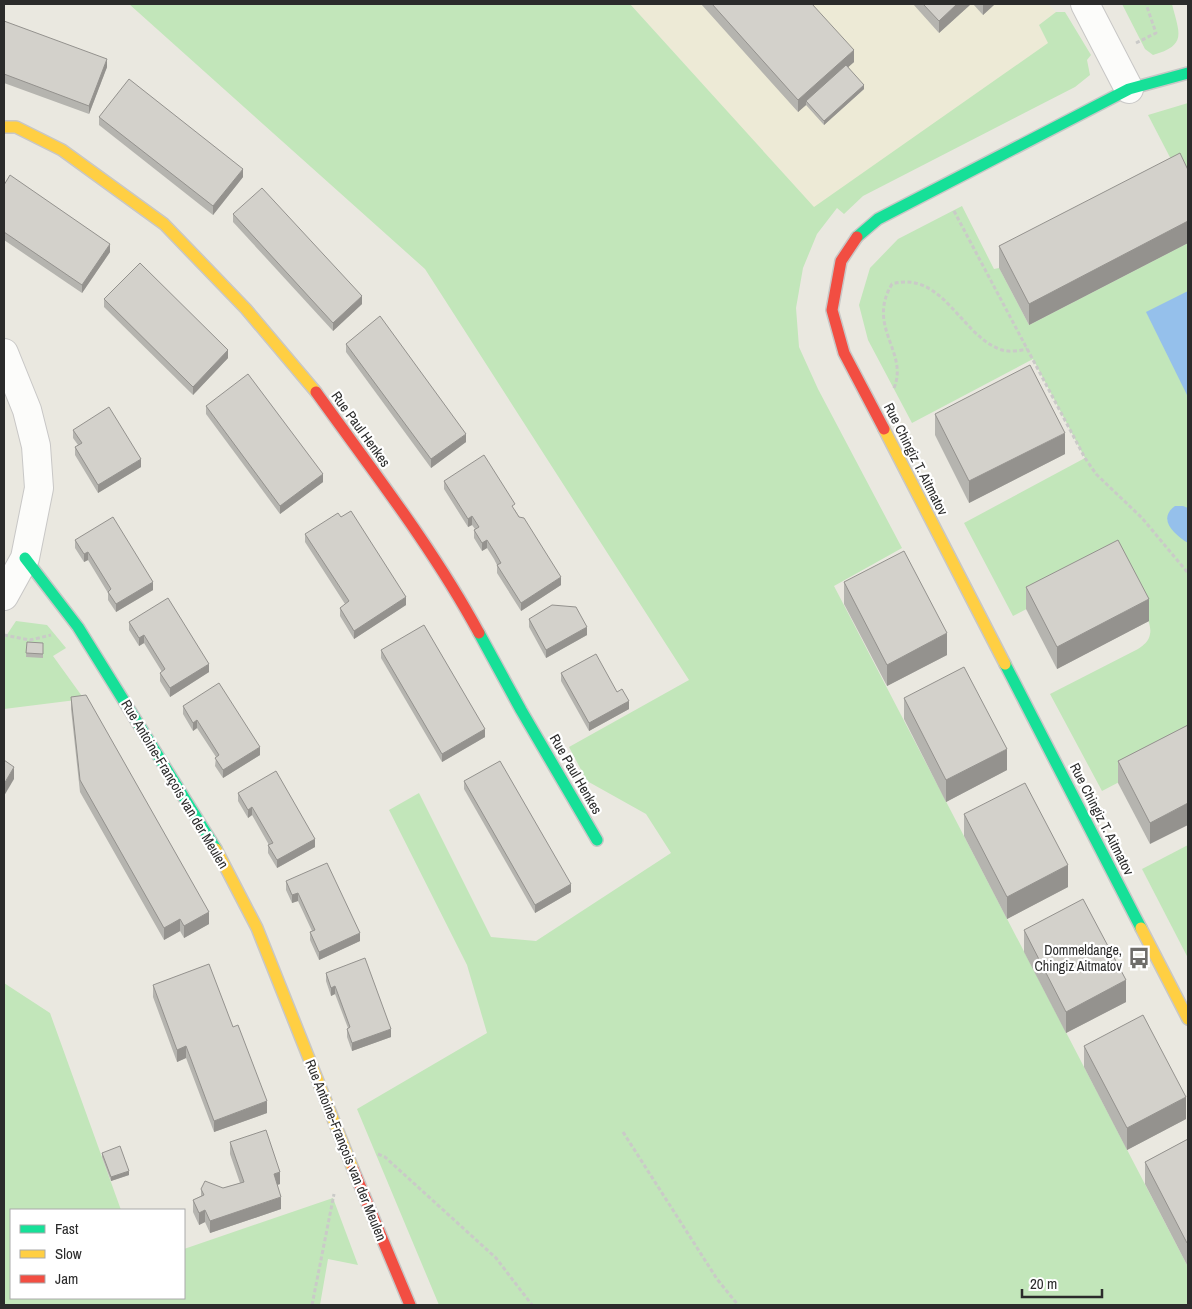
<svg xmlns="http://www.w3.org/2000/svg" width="1192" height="1309" font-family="'Archivo Narrow',sans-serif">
<rect width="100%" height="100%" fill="#eae8e0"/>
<polygon fill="#edead6" points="630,4 1048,4 1056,12 1039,25 1049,43 814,208"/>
<g fill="#c2e6ba">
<polygon points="129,4 630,4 814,207 1048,43 1039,25 1056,12 1065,12 1091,55 1087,60 1090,75 1075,87 863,196 844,214 837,208 817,234 803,268 796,308 799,347 818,389 902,548 834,586 1188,1267 1188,1305 439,1305 357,1109 487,1033 467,965 389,810 419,793 491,937 536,941 671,853 646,814 587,781 569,747 689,680 425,269"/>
<path d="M1122 4H1172C1179 33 1188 45 1153 55L1145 49Z"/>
<polygon points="1188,103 1188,192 1148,115"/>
<path d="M962 206 994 269 999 268 1029 325 1188 243V746L1102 791 1050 694 1138 649C1144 645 1149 641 1150 634 1154 619 1126 576 1118 561L1013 616 964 523 1085 458 1033 359 912 423 868 340 859 305 870 268 898 239Z"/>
<polygon points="16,621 47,625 66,648 53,656 84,699 4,709 4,639"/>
<polygon points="1188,845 1188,958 1142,869"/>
<polygon points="4,983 50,1013 121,1210 11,1210 11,1298 184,1298 184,1249 333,1198 358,1265 328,1259 320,1305 4,1305"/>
</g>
<g fill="#95c0eb">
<polygon points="1188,291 1188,397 1146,312"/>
<path d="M1175 506H1183L1188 508V543C1174 534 1157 519 1175 506Z"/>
</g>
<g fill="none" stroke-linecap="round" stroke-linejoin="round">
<g stroke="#c8c7c6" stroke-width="30">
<g id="street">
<polyline points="1085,4 1129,89"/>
<polyline points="4,353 27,410 36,446 39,488 25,558 4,596"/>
</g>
</g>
<g stroke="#c8c7c6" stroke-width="14">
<g id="fast">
<polyline points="857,237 878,219 1129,89 1188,73"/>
<polyline points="25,558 78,627 216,849"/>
<polyline points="479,633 521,710 597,840"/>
<polyline points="1005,664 1141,928"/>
</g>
</g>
<g stroke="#c8c7c6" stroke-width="14">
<g id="slow">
<polyline points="4,127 16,127 62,150 164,224 246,309 316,392"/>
<polyline points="884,429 1005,664"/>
<polyline points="216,849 257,928 353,1169"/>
<polyline points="1141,928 1188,1019"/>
</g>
</g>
<g stroke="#c8c7c6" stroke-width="14">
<g id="jam">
<polyline points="857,237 841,261 832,310 844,353 884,429"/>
<path d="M316 392C372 470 433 548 479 633"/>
<polyline points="353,1169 410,1305"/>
</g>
</g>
<g stroke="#cacac8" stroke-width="3" stroke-dasharray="4 2.5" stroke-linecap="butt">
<polyline points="1136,43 1156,33 1146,4"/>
<polyline points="954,211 1085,458 1096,474 1142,518 1188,573"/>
<path d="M894 388C909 352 866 327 892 284 941 270 960 332 997 348 1007 353 1017 351 1027 349"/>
<polyline points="4,635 30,640 51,635"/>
<polyline points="623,1132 717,1279 738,1305"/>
<polyline points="378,1154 385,1157 496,1258 532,1305"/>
<polyline points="312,1305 334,1194"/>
</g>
<use href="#street" stroke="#fcfcfa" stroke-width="28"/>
<use href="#fast" stroke="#16e098" stroke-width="11"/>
<use href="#slow" stroke="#ffcf43" stroke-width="11"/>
<use href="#jam" stroke="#f24e42" stroke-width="11"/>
</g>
<g fill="#b5b4af">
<polygon points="701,4 812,4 854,62 848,67 864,89 824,125 806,105 798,112"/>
<polygon points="913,4 971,4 939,33"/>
<polygon points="973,4 995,4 983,15"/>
<polygon points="4,21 107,67 89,114 4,83"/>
<polygon points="99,117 243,177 213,215 99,125"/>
<polygon points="1188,170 1188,243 1029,325 999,268 999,246"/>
<polygon points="4,185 110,252 82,293 4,240"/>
<polygon points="233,214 362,304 333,331 233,222"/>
<polygon points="104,299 228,358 193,395 104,307"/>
<polygon points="346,344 466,442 431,468 346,352"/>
<polygon points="206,406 323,482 280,514 206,414"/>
<polygon points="935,414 1065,454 969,503 935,435"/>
<polygon points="73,430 141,467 98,493 75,455 75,447 78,445 73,438"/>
<polygon points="444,481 515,510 561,585 521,611 497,573 497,565 494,559 487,548 482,551 474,538 474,530 475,529 472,525 468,527 444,489"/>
<polygon points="305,534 406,605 354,639 340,616 340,608 345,604 305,542"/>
<polygon points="75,540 153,590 116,612 108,600 108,593 88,560 84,562 75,548"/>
<polygon points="844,582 947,655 887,686 844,604"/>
<polygon points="1026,587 1149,621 1057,669 1026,609"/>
<polygon points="529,619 587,635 546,658 529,627"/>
<polygon points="129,622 209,672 170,697 160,681 160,673 162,672 144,643 139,646 129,630"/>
<polygon points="27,642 43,643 43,658 26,657"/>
<polygon points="381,650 485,737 442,762 381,658"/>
<polygon points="561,673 617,692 629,709 589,731 561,681"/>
<polygon points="71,697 209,924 184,938 180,931 164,940 80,792 71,709"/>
<polygon points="904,698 1007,770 946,802 904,719"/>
<polygon points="183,706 260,755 223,778 215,766 216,757 197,728 193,731 183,714"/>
<polygon points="1188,725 1150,844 1118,783 1118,761"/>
<polygon points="464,781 571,892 535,913 464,789"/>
<polygon points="238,793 315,847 277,868 268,853 268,845 269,845 252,815 248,818 238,801"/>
<polygon points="964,814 1068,887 1007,919 964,836"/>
<polygon points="286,881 360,941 319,960 310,940 310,932 312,931 298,901 292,903 286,890"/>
<polygon points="1024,930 1126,1002 1066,1033 1024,952"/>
<polygon points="326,973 391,1037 352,1051 347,1037 347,1029 348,1028 335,994 331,996 326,981"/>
<polygon points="153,985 233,1027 267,1113 214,1132 186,1058 177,1062 153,997"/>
<polygon points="1084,1046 1186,1119 1127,1150 1084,1067"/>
<polygon points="1188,1139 1188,1264 1187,1265 1145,1184 1145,1162"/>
<polygon points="230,1142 280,1184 277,1185 281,1209 210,1233 205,1222 199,1225 193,1212 193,1200 201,1196 201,1189 223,1188 240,1183 230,1154"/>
<polygon points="102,1153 129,1175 111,1181 102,1157"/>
</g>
<g fill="#94928e">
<polygon points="957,4 971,4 939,33 939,21"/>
<polygon points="983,4 995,4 983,15"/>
<polygon points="854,50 854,62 808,103 806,101 806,105 798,112 798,100"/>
<polygon points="107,59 107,67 89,114 89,106"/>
<polygon points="864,85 864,89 824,125 824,121"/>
<polygon points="243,169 243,177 213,215 213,206"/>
<polygon points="1188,221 1188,243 1029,325 1029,304"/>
<polygon points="110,244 110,252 82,293 82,285"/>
<polygon points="362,296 362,304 333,331 333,323"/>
<polygon points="228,350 228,358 193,395 193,387"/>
<polygon points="1065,433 1065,454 969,503 969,481"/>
<polygon points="466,434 466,442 431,468 431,459"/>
<polygon points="141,459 141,467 98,493 98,485"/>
<polygon points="323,474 323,482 280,514 280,506"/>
<polygon points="472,516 472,525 468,527 468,519"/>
<polygon points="487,540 487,548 482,551 482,543"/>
<polygon points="88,552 88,560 84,562 84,554"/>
<polygon points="561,577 561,585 521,611 521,603"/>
<polygon points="153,582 153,590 116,612 116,604"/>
<polygon points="406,597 406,605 354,639 354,631"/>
<polygon points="1149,599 1149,621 1057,669 1057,647"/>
<polygon points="587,627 587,635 546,658 546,650"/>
<polygon points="947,633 947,655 887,686 887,665"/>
<polygon points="144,635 144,643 139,646 139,638"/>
<polygon points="209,664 209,672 170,697 170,688"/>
<polygon points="629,701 629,709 589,731 589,723"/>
<polygon points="197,720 197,728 193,731 193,723"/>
<polygon points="485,729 485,737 442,762 442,754"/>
<polygon points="260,747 260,755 223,778 223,770"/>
<polygon points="1007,749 1007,770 946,802 946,780"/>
<polygon points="14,767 14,779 4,796 4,784"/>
<polygon points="1188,803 1188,825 1150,844 1150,823"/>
<polygon points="252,807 252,815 248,818 248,810"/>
<polygon points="315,839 315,847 277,868 277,860"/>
<polygon points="1068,865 1068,887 1007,919 1007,897"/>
<polygon points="571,884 571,892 535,913 535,905"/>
<polygon points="298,893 298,901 292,903 292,895"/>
<polygon points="209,912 209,924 184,938 184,926"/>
<polygon points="180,919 180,931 164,940 164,928"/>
<polygon points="360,933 360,941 319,960 319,952"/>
<polygon points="1126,980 1126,1002 1066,1033 1066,1012"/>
<polygon points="335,986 335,994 331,996 331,988"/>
<polygon points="391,1029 391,1037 352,1051 352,1043"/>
<polygon points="186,1046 186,1058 177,1062 177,1050"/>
<polygon points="1186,1097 1186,1119 1127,1150 1127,1128"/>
<polygon points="267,1101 267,1113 214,1132 214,1121"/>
<polygon points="129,1171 129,1175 111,1181 111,1177"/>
<polygon points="280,1172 280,1184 274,1186 274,1174"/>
<polygon points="281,1197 281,1209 210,1233 210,1221"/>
<polygon points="205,1210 205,1222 199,1225 199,1213"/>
<polygon points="1188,1242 1188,1264 1187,1265 1187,1243"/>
</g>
<g fill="#d3d1cb" stroke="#94928e">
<polygon points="712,4 812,4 854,50 798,100"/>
<polygon points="923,4 957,4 939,21"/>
<polygon points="4,21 107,59 89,106 4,74"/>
<polygon points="846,65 864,85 824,121 806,101"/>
<polygon points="129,79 243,169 213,206 99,117"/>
<polygon points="1180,153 1188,170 1188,221 1029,304 999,246"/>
<polygon points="10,175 110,244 82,285 4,232 4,185"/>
<polygon points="262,188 362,296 333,323 233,214"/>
<polygon points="140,263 228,350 193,387 104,299"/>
<polygon points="380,316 466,434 431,459 346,344"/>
<polygon points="1030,365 1065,433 969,481 935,414"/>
<polygon points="248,374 323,474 280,506 206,406"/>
<polygon points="109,407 141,459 98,485 75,447 82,443 73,430"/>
<polygon points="484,455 515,504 512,506 519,517 524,518 561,577 521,603 497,565 501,563 494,551 487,540 482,543 474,530 479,527 472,516 468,519 444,481"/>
<polygon points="351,511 406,597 354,631 340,608 349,601 305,534 338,513 341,517"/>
<polygon points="113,517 153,582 116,604 108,592 111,589 88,552 84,554 75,540"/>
<polygon points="1118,540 1149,599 1057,647 1026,587"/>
<polygon points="904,551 947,633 887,665 844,582"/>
<polygon points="168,598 209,664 170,688 160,673 165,669 155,653 144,635 139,638 129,622"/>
<polygon points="552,605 576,607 587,627 546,650 529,619"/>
<polygon points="424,625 485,729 442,754 381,650"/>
<polygon points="27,642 43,643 43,654 26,653"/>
<polygon points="596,654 617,692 622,689 629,701 589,723 561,673"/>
<polygon points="964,667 1007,749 946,780 904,698"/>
<polygon points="219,683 260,747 223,770 215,758 219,755 197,720 193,723 183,706"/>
<polygon points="86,695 209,912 184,926 180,919 164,928 80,780 71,697"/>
<polygon points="1188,725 1188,803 1150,823 1118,761"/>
<polygon points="4,760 14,767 4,784"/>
<polygon points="500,761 571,884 535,905 464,781"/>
<polygon points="276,771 315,839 277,860 268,845 273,843 252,807 248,810 238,793"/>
<polygon points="1025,783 1068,865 1007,897 964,814"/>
<polygon points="327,863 360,933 319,952 310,932 315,930 298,893 292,895 286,881"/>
<polygon points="1083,899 1126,980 1066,1012 1024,930"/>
<polygon points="365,958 391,1029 352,1043 347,1029 350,1027 335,986 331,988 326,973"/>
<polygon points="209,964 233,1027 238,1025 267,1101 214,1121 186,1046 177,1050 153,985"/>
<polygon points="1143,1015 1186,1097 1127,1128 1084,1046"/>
<polygon points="266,1130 280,1172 274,1174 281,1197 210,1221 205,1210 199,1213 193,1200 204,1195 201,1189 205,1181 223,1188 244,1182 230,1142"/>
<polygon points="1188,1139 1188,1242 1187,1243 1145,1162"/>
<polygon points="120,1146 129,1171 111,1177 102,1153"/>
</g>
<defs>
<g id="bus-bare" transform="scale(1.725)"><path d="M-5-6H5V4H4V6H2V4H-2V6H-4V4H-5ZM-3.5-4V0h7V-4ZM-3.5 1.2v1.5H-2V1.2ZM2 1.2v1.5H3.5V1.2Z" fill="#6e6d6a" stroke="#fff" stroke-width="2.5" paint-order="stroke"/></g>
</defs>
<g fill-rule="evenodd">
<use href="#bus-bare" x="1139" y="958"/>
</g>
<g text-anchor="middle" stroke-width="4.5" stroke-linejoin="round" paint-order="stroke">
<g font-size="14" fill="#2b2b2b" stroke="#fff">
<text transform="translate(361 429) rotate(54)" y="5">Rue Paul Henkes</text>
<text transform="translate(916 459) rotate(63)" y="5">Rue Chingiz T. Aitmatov</text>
<text transform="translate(576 774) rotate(60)" y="5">Rue Paul Henkes</text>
<text transform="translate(175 784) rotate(59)" y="5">Rue Antoine-François van der Meulen</text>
<text transform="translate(1102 819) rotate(63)" y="5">Rue Chingiz T. Aitmatov</text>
<text transform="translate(346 1150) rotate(68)" y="5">Rue Antoine-François van der Meulen</text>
</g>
<g font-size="14" fill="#2b2b2b" stroke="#fff" text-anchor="end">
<text x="1122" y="955">Dommeldange,<tspan x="1122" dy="16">Chingiz Aitmatov</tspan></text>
</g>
</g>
<rect width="1192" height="1309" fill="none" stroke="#2b2b2b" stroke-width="10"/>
<rect x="10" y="1209" width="175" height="90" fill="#ffffff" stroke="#aaaaaa"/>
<rect x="20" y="1225" width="25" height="8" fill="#16e098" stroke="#aaaaaa"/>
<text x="55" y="1234" font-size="15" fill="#2b2b2b">Fast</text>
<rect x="20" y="1250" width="25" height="8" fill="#ffcf43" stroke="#aaaaaa"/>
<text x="55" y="1259" font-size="15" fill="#2b2b2b">Slow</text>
<rect x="20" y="1275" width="25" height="8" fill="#f24e42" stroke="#aaaaaa"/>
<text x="55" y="1284" font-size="15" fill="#2b2b2b">Jam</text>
<path d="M1022 1289v8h80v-8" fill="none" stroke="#2b2b2b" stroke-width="2.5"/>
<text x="1030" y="1289" font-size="15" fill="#2b2b2b" stroke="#ffffff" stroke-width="4" paint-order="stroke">20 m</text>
</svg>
